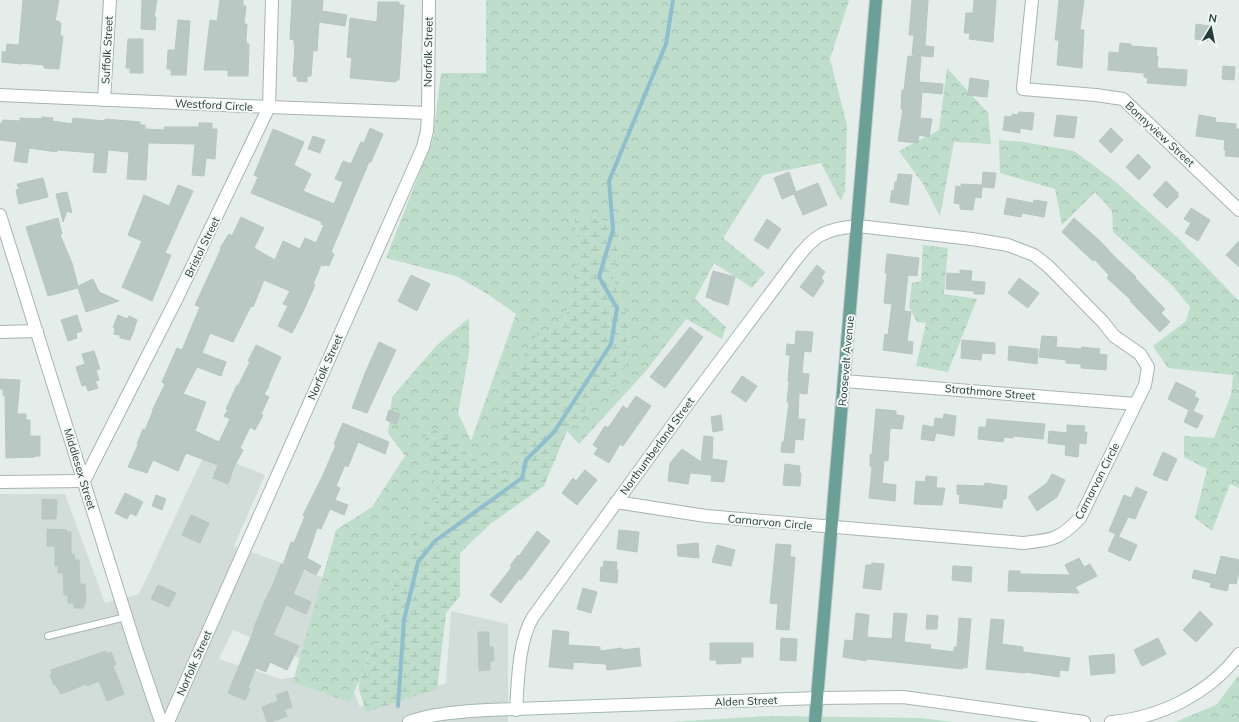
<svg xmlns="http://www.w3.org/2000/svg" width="1239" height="722" font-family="Mulish,sans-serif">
<defs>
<pattern id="forest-crowns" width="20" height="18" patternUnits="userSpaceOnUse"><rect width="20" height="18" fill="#beddca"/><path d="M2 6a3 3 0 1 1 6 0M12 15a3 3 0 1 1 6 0" fill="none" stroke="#a3bfae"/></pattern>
<pattern id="wetland-marsh" width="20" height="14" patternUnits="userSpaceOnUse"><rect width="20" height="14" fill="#beddca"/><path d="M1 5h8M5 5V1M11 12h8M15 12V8" fill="none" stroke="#a3bfae"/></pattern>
</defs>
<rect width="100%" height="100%" fill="#e4edea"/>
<polygon fill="#d2ddd9" points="206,451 265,475 234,546 336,582 304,660 233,630 219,659 281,679 346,670 360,707 446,683 451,611 508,624 508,722 0,722 0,494 65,494 105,603 139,594"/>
<g fill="url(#forest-crowns)">
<polygon points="486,0 849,0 830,59 847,125 845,191 841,201 821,163 763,175 723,238 765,272 752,288 714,263 695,299 726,327 722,339 686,319 645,372 579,444 567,431 626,366 629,322 613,279 622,224 574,216 579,250 564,328 522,457 510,482 471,456 435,429 426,436 438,497 397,573 388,610 350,702 293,682 336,530 372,507 405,456 388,433 392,397 436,346 469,318 469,353 458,413 471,441 516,314 486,293 456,276 386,258 433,139 441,73 486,73"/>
<polygon points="947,68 988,113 991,144 954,142 940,216 923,184 899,151 939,130"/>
<polygon points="999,140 1024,142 1074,151 1117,183 1179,239 1239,301 1239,488 1230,484 1212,531 1195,518 1207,469 1184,457 1184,436 1214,438 1231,395 1233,375 1168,368 1153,346 1186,321 1190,307 1172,285 1113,232 1112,211 1095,192 1062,225 1055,189 1000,173"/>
<polygon points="923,245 948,248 944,294 977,299 948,372 916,366 926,323 917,322 909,307 912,283 921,281"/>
<polygon points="1239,675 1239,722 1175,722 1216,705"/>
<polygon points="769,716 921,718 953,722 670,722"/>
</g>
<polygon fill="url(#wetland-marsh)" points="574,216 622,223 613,279 629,322 626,366 567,431 544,486 489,525 460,553 460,596 446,613 437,689 366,712 359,690 359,681 388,610 397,573 438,497 425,437 435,429 471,456 510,482 522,457 501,439 502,391 538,333 564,328 579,250"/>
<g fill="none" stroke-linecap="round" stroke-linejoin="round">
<polyline stroke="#8fbecf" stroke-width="4" points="398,706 404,620 418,562 435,541 522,478 526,460 554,432 611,344 617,308 599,277 613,230 609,181 666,44 673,0"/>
</g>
<g fill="#bac8c3" stroke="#b7c6c2">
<polygon points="23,0 59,0 55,21 59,21 59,23 61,23 60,36 63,36 59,69 44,68 44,65 22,63 22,64 2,62 2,52 6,52 7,44 19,45"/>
<polygon points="142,0 157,0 154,17 156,17 155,30 141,29"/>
<polygon points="220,0 243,0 243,6 246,6 244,24 247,24 246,40 247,44 249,44 248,76 228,76 228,70 204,70 210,20 217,21"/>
<polygon points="292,0 323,0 322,11 347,15 345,26 319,22 317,51 313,50 311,76 307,76 307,82 297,81 297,77 293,76 295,45 294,45 294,40 290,39"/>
<polygon points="912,0 928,0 925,46 934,47 933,57 912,55 914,35 909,35"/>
<polygon points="974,0 996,0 993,42 969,39 970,33 964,33 966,13 973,13"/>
<polygon points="1059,0 1084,0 1080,30 1084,30 1082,68 1057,65 1059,40 1055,40"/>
<polygon points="378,2 399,2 399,5 404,5 399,80 396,80 396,82 350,78 352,58 347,57 350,18 377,22"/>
<polygon points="178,20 190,21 186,75 171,75 171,69 167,69 168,50 175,50"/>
<polygon points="1196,24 1210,26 1208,41 1195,39"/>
<polygon points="128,39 143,39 143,73 130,73 130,68 126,68"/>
<polygon points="1120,43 1131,44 1131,46 1157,48 1156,56 1158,56 1157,68 1187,70 1186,86 1147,83 1148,78 1144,77 1144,73 1108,70 1109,52 1119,53"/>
<polygon points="908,56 921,57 919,82 943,84 942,94 922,92 920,118 932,119 929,137 919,135 918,143 898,141 903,109 901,109 902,90 904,90"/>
<polygon points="1223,66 1235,67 1234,80 1222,79"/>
<polygon points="970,78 989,81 987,97 968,95"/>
<polygon points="1019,112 1034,113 1032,130 1020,128 1020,133 1003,130 1005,116 1012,117 1012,114 1018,115"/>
<polygon points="1057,115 1077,117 1074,138 1054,136"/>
<polygon points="1199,115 1216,118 1215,122 1236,124 1236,129 1239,129 1239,157 1225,156 1226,150 1224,150 1225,140 1196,136"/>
<polygon points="42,117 53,118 52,121 72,124 73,118 105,121 105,119 140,122 140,125 145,125 145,129 164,130 164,127 199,127 199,123 212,123 212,129 217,129 215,159 206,158 204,176 192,175 195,144 150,143 148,144 146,180 127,179 129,152 108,150 106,173 93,172 95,153 57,150 57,152 29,148 27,163 14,161 17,142 0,140 0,123 2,123 3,120 20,121 20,118 42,119"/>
<polygon points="370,128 383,134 371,162 369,162 331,252 334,254 329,266 325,265 324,266 321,265 313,284 315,285 302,314 292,333 278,326 288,306 283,304 290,291 264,280 253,307 251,306 233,342 210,333 202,353 226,362 221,376 197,367 183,394 206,402 195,431 219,442 230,419 224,416 228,410 226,409 237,385 238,386 250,362 248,361 256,345 281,357 268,386 269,386 264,394 269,397 261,414 263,415 255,430 250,427 240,448 243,450 234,467 228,484 213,478 218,465 186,453 178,471 153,460 147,473 128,467 138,445 137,444 143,429 145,430 153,411 152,411 165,384 162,382 172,359 177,348 182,350 200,307 195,305 221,249 220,248 229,234 232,236 241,217 264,228 254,248 275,260 283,241 300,249 305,238 316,243 324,225 321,224 322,222 251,193 258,177 254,175 273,129 304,142 294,165 311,174 303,191 334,204 343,182 335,179 343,161 351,164 361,142 364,143"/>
<polygon points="1111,128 1123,140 1111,153 1099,141"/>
<polygon points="313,136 325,140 320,153 308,149"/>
<polygon points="1138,154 1151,167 1139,180 1126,167"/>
<polygon points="789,172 796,192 818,183 827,205 803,215 794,194 782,199 774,178"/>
<polygon points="983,172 996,173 994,188 982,187 981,198 975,197 973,210 960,209 960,204 954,203 956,186 961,187 961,184 982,185"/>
<polygon points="898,174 912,175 908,205 890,202 892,190 894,191 895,182 897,182"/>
<polygon points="43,178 48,197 19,204 16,190 19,189 17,184"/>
<polygon points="1166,181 1178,193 1178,197 1167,208 1153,195"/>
<polygon points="178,185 193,191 165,253 171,255 152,301 122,287 142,241 128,235 144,195 169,206"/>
<polygon points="67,192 72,213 67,211 63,222 56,194"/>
<polygon points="1007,198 1033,203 1034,200 1047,202 1044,217 1022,213 1021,217 1004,214"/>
<polygon points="1191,208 1210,220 1198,241 1185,233 1191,223 1184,219"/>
<polygon points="58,218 62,234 60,235 72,263 78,286 93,279 99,292 119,301 86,312 78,288 48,296 26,227"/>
<polygon points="1074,218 1100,241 1115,257 1136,277 1135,278 1165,309 1161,313 1170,322 1160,332 1130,301 1131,300 1107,278 1109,275 1094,259 1093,261 1062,232"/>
<polygon points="767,219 781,229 768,249 754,240"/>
<polygon points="1239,241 1239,267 1226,255"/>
<polygon points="887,254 919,258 917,276 908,275 904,311 911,312 907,341 913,342 912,354 883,350 885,334 888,335 892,304 884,303 887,273 885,273"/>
<polygon points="817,265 825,272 821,278 824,281 813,297 800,287"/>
<polygon points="960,270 972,271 971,281 985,282 984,294 974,294 974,291 946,289 947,273 960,274"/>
<polygon points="713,271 735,277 728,305 712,300 712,299 706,297"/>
<polygon points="411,275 430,284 417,311 398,301"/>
<polygon points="1019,278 1039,293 1028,308 1008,293"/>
<polygon points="77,315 82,331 76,333 77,338 68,341 61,320"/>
<polygon points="118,315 127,319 129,316 137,320 132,336 131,336 130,340 120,338 120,335 114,334 115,328 113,327"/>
<polygon points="690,327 703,337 665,388 650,377"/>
<polygon points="796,331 813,332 811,352 804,351 802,373 809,374 807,394 799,393 798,419 805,419 803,440 795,439 794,453 781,452 782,442 784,442 789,402 787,402 789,381 788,381 790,355 786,355 787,344 795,345"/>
<polygon points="1042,336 1057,337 1056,347 1082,349 1082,347 1100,349 1099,354 1107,355 1106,370 1081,368 1081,364 1066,363 1066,360 1039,357"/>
<polygon points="962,340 995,343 995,354 982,353 981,360 961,358"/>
<polygon points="379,342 396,350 367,413 352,408 366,371"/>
<polygon points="1009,346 1038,349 1037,364 1008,360"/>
<polygon points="94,351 100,369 96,370 99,380 95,381 98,388 88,391 86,385 82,386 76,367 85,364 82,354"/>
<polygon points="742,376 757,386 746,402 731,392"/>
<polygon points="0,379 20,380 17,414 26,414 26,420 30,420 30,436 40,436 40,456 35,456 35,457 6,458 5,396 3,395 3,389 0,389"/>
<polygon points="1176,382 1196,392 1194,396 1199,399 1193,411 1203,416 1197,428 1184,422 1189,410 1168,399"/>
<polygon points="636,396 651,406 623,446 620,444 609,463 594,454 598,448 593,445 605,426 608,428 623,406 627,409"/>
<polygon points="876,409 896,411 896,415 904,416 902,429 890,428 888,461 884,460 882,483 896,485 895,501 869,498 872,467 870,466 870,454 872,455"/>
<polygon points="389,410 400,414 396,424 386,420"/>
<polygon points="944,414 956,416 954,436 936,433 934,441 921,439 923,425 934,427 935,418 943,419"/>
<polygon points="721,415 723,430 713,432 711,417"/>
<polygon points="987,419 1045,424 1043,439 1013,436 1013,438 1004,437 1003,442 978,439 979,427 986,427"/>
<polygon points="343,423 389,442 385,454 358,442 348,467 345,465 336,486 340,488 335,500 348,505 344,515 330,509 321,529 317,528 307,558 321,566 316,575 304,569 293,594 311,602 306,614 286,605 273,635 299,646 287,670 270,662 266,672 256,668 248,688 250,689 245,700 228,693 254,630 253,630 264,603 274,582 281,564 283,565 291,542 294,543 305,516 303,515 323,475 336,445 334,444"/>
<polygon points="1067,425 1085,426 1084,432 1087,432 1086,444 1079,443 1078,457 1065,455 1066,445 1048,443 1049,431 1067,433"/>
<polygon points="704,436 713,437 712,459 727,461 724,482 711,481 712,475 690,473 688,484 668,481 670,463 682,449 701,462"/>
<polygon points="1163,452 1177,459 1167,481 1153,475"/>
<polygon points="785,464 800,466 799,473 801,473 800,486 783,485"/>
<polygon points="585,470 597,480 577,505 562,493 573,478 576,481"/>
<polygon points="1052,474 1065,480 1057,497 1037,511 1028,497 1047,483"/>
<polygon points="926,476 937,477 936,488 945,488 942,505 914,504 916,481 925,482"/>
<polygon points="985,483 1007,486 1006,499 1003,499 1002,508 959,503 960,495 957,494 957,485 984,486"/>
<polygon points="1136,487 1147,492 1135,519 1128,517 1119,536 1109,531 1124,495 1131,498"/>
<polygon points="125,493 143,502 136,516 130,513 127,519 115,513"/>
<polygon points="156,495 166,499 162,510 152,506"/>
<polygon points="42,499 57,500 56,519 42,519"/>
<polygon points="191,515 209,523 200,543 182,535"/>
<polygon points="47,529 67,530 67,532 71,532 71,554 74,554 75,560 79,560 80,584 85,584 86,603 84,603 84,608 74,608 74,603 68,603 68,595 64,595 63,573 58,573 58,566 55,566 55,546 47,546"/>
<polygon points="619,530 639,532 637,552 617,549"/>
<polygon points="537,531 550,541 521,580 519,579 501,603 490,595 512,567 510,566 518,555 519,556"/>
<polygon points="1115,535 1137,545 1130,561 1108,551"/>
<polygon points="698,543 699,558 678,556 677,545"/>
<polygon points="776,544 791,545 790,557 795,557 789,630 776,629 778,604 770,603"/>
<polygon points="717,545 735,550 731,566 712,562"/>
<polygon points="1221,556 1239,560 1239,572 1236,584 1229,583 1227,591 1210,587 1211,583 1192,578 1194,570 1216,575"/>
<polygon points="1079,558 1084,567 1090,564 1097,576 1075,587 1079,593 1008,591 1009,571 1020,571 1020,574 1070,575 1065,565"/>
<polygon points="604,561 617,562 616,570 618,570 617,583 600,581 601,567 603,567"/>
<polygon points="872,563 884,564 881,590 863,588 866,565 871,565"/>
<polygon points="953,566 972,567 971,582 952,580"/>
<polygon points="158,585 176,593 169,607 151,599"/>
<polygon points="583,588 597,592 591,613 577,609"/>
<polygon points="1200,611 1213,624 1196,642 1183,630"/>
<polygon points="856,613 869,615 867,637 892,639 894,613 907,614 904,642 931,645 930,649 954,652 954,647 957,647 959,618 971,619 967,668 963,667 963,669 867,659 866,661 843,657 845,640 853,641"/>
<polygon points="927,615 938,616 937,629 926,629"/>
<polygon points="991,619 1004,620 1002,644 1023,647 1023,652 1070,658 1068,671 1060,670 1059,677 1025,672 1025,673 986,669"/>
<polygon points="553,630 569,632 568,645 600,647 600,651 622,648 622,650 639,648 641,666 607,670 606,664 573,662 573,669 549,667"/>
<polygon points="478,632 489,632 489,647 493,647 494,661 490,661 490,670 479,671"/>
<polygon points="781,638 797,639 796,661 780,660"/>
<polygon points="1158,638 1166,654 1142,666 1134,650"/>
<polygon points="710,643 753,643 753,657 741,657 741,663 717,664 716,660 710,660"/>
<polygon points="106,651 107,654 111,652 116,664 113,666 124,694 107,701 99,681 87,686 86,684 61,694 56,685 54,685 50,675 52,674 51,670"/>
<polygon points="1114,654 1115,673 1091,675 1089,656"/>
<polygon points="287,691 292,707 284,710 287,716 271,722 267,722 262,707 278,701 276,695"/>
</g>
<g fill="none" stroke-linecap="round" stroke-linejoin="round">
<g stroke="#a7b5b2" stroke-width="8">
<polyline id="service" points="48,636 126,617"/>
</g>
<g stroke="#a7b5b2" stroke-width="14">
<g id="minor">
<polyline points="1032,0 1023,89 1096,95 1123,99 1239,210"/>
<polyline points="0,95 269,107 428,113"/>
<polyline points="104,100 110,0"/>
<polyline points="0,332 37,331"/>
<polyline points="844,381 1135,404"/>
<polyline points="84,481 176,300 269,107 272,0"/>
<path d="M516 710C518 681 518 642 533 617L690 401 794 262C814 235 824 229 858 226L972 239 1008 245 1034 255 1048 266 1103 322 1114 336 1140 354 1148 367 1145 385 1080 518C1059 540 1052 540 1023 543L706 516 616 502"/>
<polyline points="168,722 423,147 427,131 428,113 429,0"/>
</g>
</g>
<g stroke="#a7b5b2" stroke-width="14">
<g id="tertiary">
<polyline points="0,215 135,645 161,722"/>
<polyline points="0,482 84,481"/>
<polyline points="818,698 903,697 1084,722"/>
<path d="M1111 722C1160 718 1210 693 1239 654"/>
</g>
</g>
<g stroke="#a3b8b3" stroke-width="14">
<path id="secondary" d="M409 722C434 713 460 712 487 710L818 698"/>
</g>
<g stroke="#c2c9c8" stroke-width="14">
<polyline id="primary" points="815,722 876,0"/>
</g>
<use href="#service" stroke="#fff" stroke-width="6"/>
<use href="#minor" stroke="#fff" stroke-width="12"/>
<use href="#tertiary" stroke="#fff" stroke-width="12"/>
<use href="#secondary" stroke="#fff" stroke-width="12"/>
<use href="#primary" stroke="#6ba098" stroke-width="12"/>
</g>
<g text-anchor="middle" stroke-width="4" stroke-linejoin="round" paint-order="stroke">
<g font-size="11" fill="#243e3a" stroke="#f5f9f8">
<text transform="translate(107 50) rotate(-87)" y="4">Suffolk Street</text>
<text transform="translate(428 52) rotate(-89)" y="4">Norfolk Street</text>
<text transform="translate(214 105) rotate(3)" y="4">Westford Circle</text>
<text transform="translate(1160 134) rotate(43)" y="4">Bonnyview Street</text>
<text transform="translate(202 247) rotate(-64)" y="4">Bristol Street</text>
<text transform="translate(846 361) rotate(-85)" y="4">Roosevelt Avenue</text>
<text transform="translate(325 367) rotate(-66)" y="4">Norfolk Street</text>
<text transform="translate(990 392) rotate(5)" y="4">Strathmore Street</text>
<text transform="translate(657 446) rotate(-54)" y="4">Northumberland Street</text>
<text transform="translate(80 469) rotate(73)" y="4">Middlesex Street</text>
<text transform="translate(1097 481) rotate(-63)" y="4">Carnarvon Circle</text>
<text transform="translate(770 522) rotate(5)" y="4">Carnarvon Circle</text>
<text transform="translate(194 663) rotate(-66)" y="4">Norfolk Street</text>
<text transform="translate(746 701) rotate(-2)" y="4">Alden Street</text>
</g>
</g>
<g transform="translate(1211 28) rotate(10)" stroke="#f5f9f8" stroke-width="3" paint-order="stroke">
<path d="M0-3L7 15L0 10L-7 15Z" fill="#243e3a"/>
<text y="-6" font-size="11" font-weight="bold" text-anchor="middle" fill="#243e3a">N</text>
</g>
</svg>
